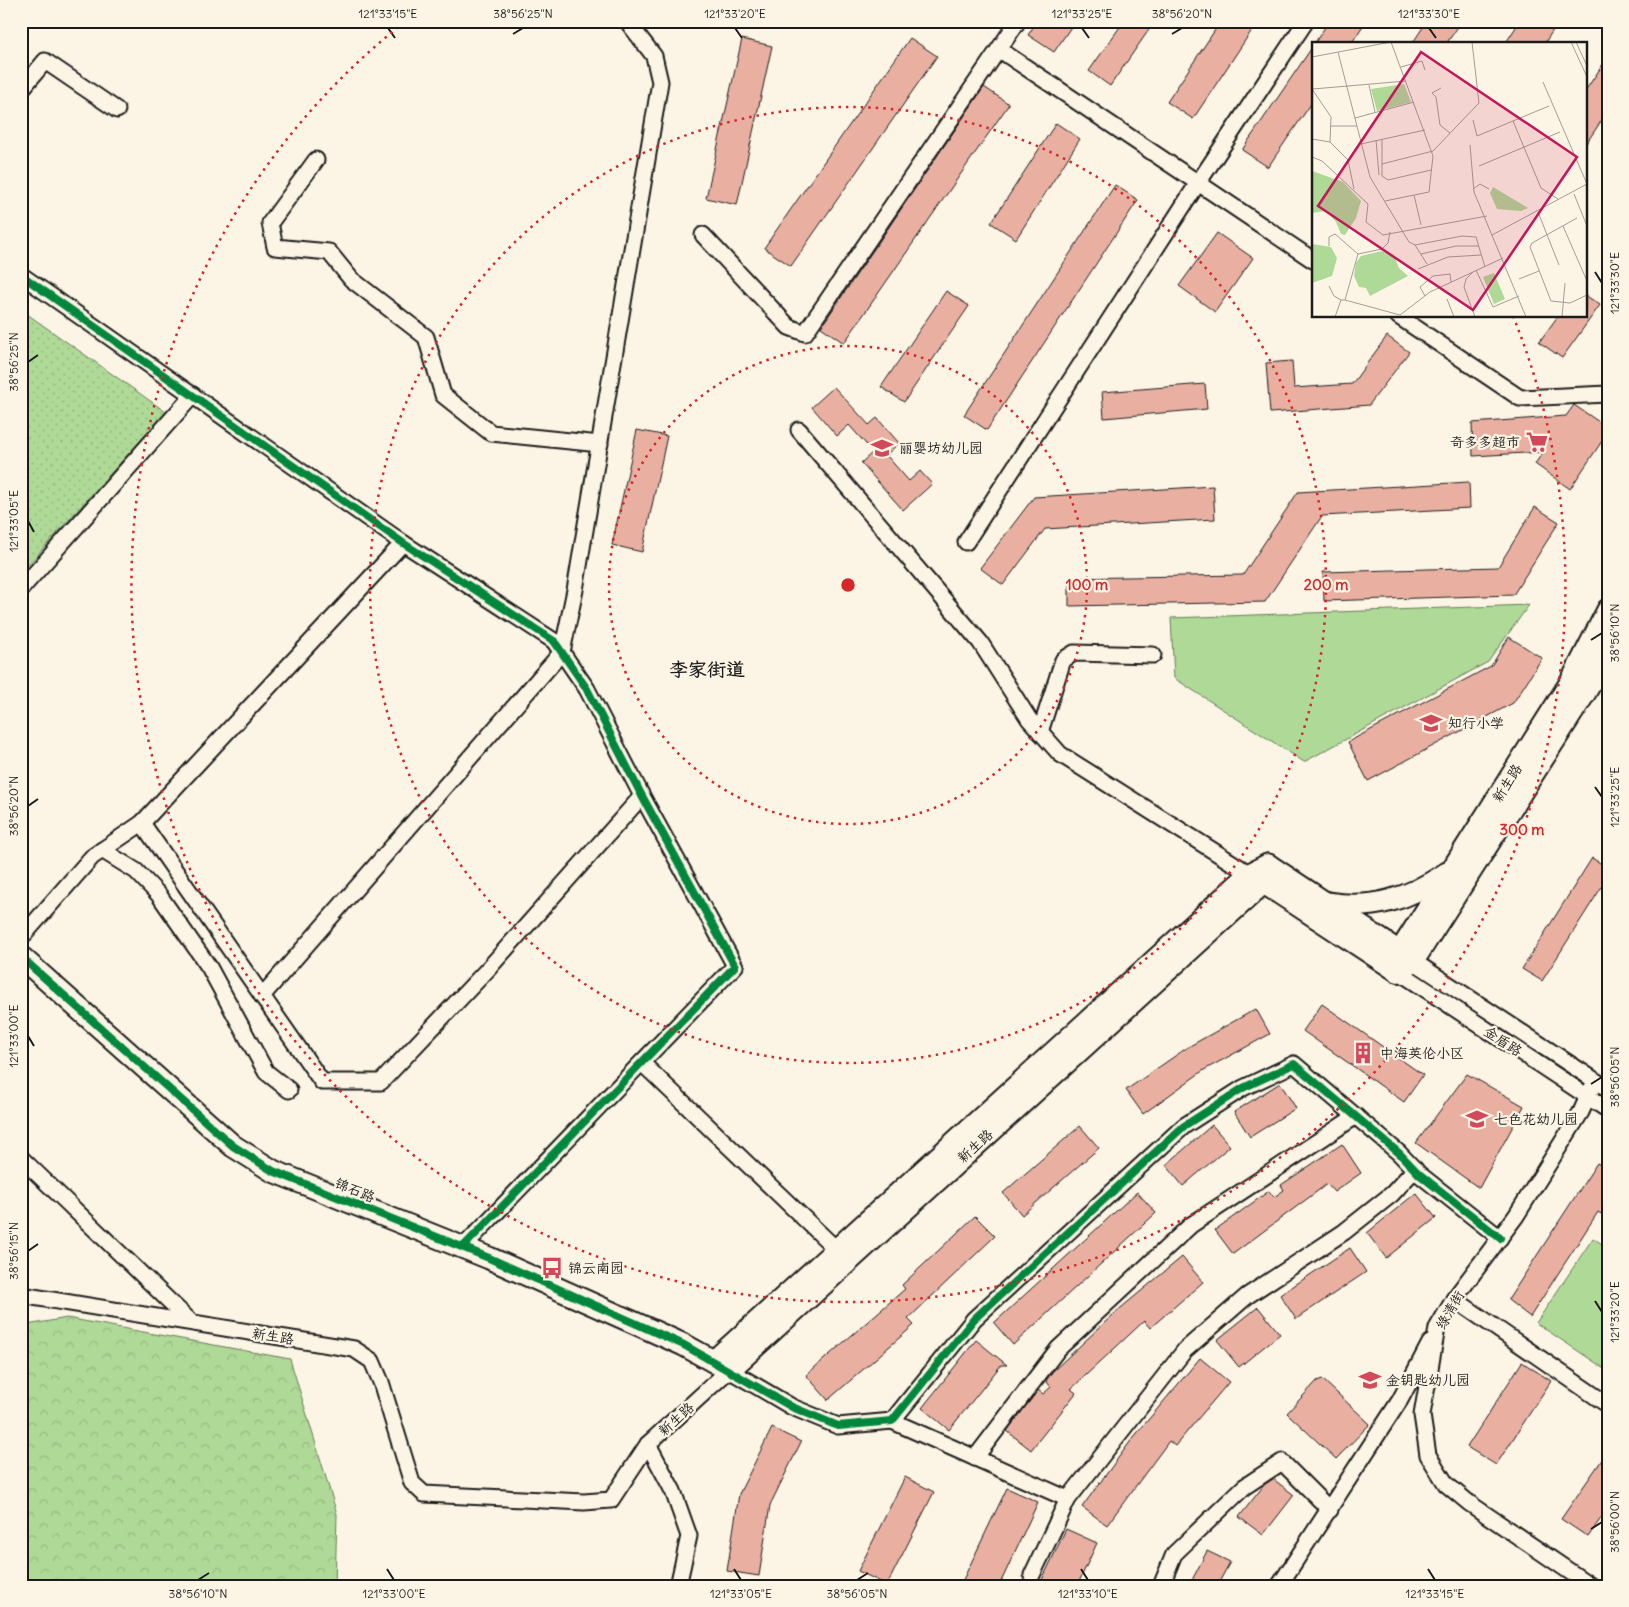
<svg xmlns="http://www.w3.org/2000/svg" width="1629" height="1607" font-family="Delius,'LXGW WenKai TC',sans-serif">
<defs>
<pattern id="grass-dots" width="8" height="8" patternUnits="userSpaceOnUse" patternTransform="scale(1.25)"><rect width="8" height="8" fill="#afd997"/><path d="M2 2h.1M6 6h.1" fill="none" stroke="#96ba82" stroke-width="1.8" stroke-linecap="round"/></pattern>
<pattern id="forest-crowns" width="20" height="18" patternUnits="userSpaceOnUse" patternTransform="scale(1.25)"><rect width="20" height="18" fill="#afd997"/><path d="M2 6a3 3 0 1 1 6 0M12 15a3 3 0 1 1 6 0" fill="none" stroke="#96ba82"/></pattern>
</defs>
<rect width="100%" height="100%" fill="#fcf5e5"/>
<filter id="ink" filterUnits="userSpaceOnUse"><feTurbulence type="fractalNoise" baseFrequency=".02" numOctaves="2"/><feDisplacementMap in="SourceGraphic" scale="10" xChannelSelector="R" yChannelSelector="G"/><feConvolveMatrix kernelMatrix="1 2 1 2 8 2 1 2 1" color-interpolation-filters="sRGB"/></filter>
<g filter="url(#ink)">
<polygon fill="url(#grass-dots)" stroke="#667a5a" points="27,314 166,412 21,573 21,319"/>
<polygon fill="url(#forest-crowns)" stroke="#667a5a" points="67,1318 290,1359 337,1514 335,1586 21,1586 21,1326"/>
<g fill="#afd997" stroke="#667a5a">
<polygon points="1529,605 1488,662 1304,762 1174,678 1171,618"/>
<polygon points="1593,1238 1608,1248 1608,1371 1536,1323"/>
</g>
<g fill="#e9b0a2" stroke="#1c1c1c">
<polygon points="1037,21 1075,21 1054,52 1028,35"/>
<polygon points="1124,21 1155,21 1110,86 1089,71"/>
<polygon points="1221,21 1258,21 1193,119 1167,102"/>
<polygon points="1329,21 1366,21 1351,44 1314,44"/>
<polygon points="1427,21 1462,21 1446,44 1412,44"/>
<polygon points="1520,21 1559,21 1544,44 1505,44"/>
<polygon points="910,38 937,56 791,266 764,248"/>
<polygon points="742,39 772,46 737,205 706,198"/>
<polygon points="1313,46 1313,101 1268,167 1242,150"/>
<polygon points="1608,57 1608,111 1585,145 1585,91"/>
<polygon points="984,87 1009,104 844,343 821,327"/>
<polygon points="1056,123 1080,139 1016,239 991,223"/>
<polygon points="1115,185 1138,200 987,430 964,415"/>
<polygon points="1217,233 1253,258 1215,312 1179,286"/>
<polygon points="946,291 969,306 904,402 881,387"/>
<polygon points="1585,295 1600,305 1562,358 1539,342 1558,316 1585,316"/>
<polygon points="1387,336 1409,352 1369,405 1270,413 1266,363 1292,361 1294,388 1352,384"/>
<polygon points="1205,384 1207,409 1104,418 1102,392"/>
<polygon points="834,387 869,425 877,418 899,443 886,455 909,481 920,471 932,484 903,510 861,463 873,452 849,425 837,436 812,407"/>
<polygon points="1574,405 1608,428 1608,432 1570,489 1535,464 1543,452 1473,456 1472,423 1566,416"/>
<polygon points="637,430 667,436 642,552 612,545"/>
<polygon points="1469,482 1470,508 1322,516 1265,602 1069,606 1069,578 1243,575 1298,492"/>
<polygon points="1213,486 1215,519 1045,529 1003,585 980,568 1034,497"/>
<polygon points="1535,507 1559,522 1513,595 1324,601 1323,572 1498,567"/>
<polygon points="1509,637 1542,658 1513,703 1368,781 1348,742 1491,666"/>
<polygon points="1592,858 1608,868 1608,877 1542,981 1522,969"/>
<polygon points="1322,1004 1423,1075 1404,1102 1303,1031"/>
<polygon points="1256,1009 1270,1034 1204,1070 1143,1114 1126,1090 1188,1047"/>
<polygon points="1467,1074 1524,1106 1479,1188 1416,1143"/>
<polygon points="1280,1083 1296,1108 1250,1137 1234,1112"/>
<polygon points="1212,1125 1230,1146 1183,1186 1166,1165"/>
<polygon points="1080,1126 1099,1148 1022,1215 1003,1193"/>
<polygon points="1342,1144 1361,1173 1334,1192 1327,1184 1233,1254 1215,1230 1269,1191 1274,1197 1284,1190 1281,1185"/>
<polygon points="1597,1163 1608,1169 1608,1218 1598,1212 1530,1317 1508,1300"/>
<polygon points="1137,1192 1156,1213 1013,1345 994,1323"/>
<polygon points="1416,1193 1436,1218 1386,1258 1367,1233"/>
<polygon points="975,1216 995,1236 908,1319 914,1325 828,1400 806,1375 905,1289 902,1285"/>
<polygon points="1350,1248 1366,1272 1296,1319 1280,1295"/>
<polygon points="1182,1257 1203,1282 1150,1328 1144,1321 1071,1389 1076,1393 1031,1450 1007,1431 1038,1390 1043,1394 1051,1387 1046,1381 1052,1372 1116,1312"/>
<polygon points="1258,1307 1280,1334 1239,1367 1217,1340"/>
<polygon points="976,1340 1007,1365 1001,1365 949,1430 922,1408"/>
<polygon points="1200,1358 1229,1382 1175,1446 1169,1441 1107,1525 1082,1507 1133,1438"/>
<polygon points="1522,1362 1551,1381 1496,1465 1467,1447"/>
<polygon points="1322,1379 1370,1424 1336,1459 1287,1413 1317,1381"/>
<polygon points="772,1428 801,1442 770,1505 759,1576 727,1571 739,1494"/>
<polygon points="1608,1451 1608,1508 1588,1537 1561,1519"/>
<polygon points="905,1477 934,1492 887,1585 858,1571"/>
<polygon points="1273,1479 1294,1495 1263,1535 1239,1517 1265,1484"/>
<polygon points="1007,1488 1038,1502 999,1586 960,1586"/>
<polygon points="1066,1529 1097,1543 1077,1586 1055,1586 1042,1580"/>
<polygon points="1207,1551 1230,1562 1217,1586 1189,1586"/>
</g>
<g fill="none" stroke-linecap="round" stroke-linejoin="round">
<g stroke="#1c1c1c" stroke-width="19">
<g id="street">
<polyline points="1000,50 1313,260"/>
<polyline points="21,90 45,61 117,110"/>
<polyline points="316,160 270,223 275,247 329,252 351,279 426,337 443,395 491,433 600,444"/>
<polyline points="703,235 789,327 805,333 1018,21"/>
<polyline points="21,275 403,543 554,641 587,689 642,796 735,966 463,1247"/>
<polyline points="1398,316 1520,398 1608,394"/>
<polyline points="799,430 980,642 1029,719 1060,754 1250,874"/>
<polyline points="966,542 1198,183 1306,21"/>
<polyline points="21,589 193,395"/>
<polyline points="1040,732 1063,660 1074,653 1153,655"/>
<polyline points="142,823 322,1082 381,1082 488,969 642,796"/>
<polyline points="102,850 136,871 159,895 209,967 266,1072 289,1090"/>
<polyline points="21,938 92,857 142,823 403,543"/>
<polyline points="1413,961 1608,1089"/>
<polyline points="1398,971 1608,1110"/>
<polyline points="262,996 562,652 575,590 660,82 654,56 627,21"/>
<polyline points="642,1063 837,1250"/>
<polyline points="21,1158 191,1322"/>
<polyline points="21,1295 354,1349 372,1361 381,1382 412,1483 424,1494 584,1502 611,1500 648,1444 729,1370 792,1407 838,1426 892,1421 974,1319 1184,1126 1243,1088 1294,1064 1399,1153 1419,1174 1500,1238"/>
<polyline points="1454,1299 1608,1405"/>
<polyline points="892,1421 1068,1499"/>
<polyline points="648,1444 673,1491 689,1536 678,1586"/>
<polyline points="975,1458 1058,1349 1191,1225 1356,1116"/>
<polyline points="1032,1575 1068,1499 1185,1350 1247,1296 1344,1232 1392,1194 1415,1169"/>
<polyline points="1161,1586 1174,1554 1244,1487 1282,1462 1330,1510"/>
<polyline points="1279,1586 1400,1400 1430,1343"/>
<polyline points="1591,1586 1469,1503 1446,1484 1428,1455 1422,1415 1437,1328 1454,1299 1516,1216 1581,1112 1595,1081"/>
</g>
</g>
<g stroke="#1c1c1c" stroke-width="25">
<g id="secondary">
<polyline points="1268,865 1411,960"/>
<polyline points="1252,875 1398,971"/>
<path d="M1328 903C1373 911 1410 898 1447 873"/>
<polyline points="21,957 233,1146 273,1171 489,1258 684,1345 729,1370 1263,883 1268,865"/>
<polyline points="1398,971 1400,952 1571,682 1608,610"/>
<polyline points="1398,971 1413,961 1586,691 1608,651"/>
<polyline points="714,1361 1250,874 1268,865"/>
</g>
</g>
<use href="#street" stroke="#fcf5e5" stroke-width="15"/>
<use href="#secondary" stroke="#fcf5e5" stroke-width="21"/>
<g stroke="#fcf5e5" stroke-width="11">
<g id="cycleway">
<polyline points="21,275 403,543 554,641 587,689 642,796 735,966 463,1247"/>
<polyline points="21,957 233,1146 273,1171 489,1258 684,1345 792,1407 838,1426 892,1421 974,1319 1184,1126 1243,1088 1294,1064 1399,1153 1419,1174 1500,1238"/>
</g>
</g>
<use href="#cycleway" stroke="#00873e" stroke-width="8"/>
</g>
</g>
<path fill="none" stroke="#1c1c1c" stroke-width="2" d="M388 28 395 38M735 28 742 38M1082 28 1089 38M1429 28 1436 38M513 34 523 28M1172 34 1182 28M1595 272 1602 283M28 362 38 355M28 521 34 532M1591 640 1602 633M1595 787 1602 797M28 806 38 799M28 1036 34 1046M1591 1084 1602 1077M28 1251 38 1244M1595 1301 1602 1312M1591 1529 1602 1522M387 1569 394 1580M734 1569 741 1580M1081 1569 1088 1580M1428 1569 1435 1580M198 1580 209 1573M857 1580 868 1573"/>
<g fill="none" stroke="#d62828" stroke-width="2.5" stroke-dasharray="2.5 5">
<circle cx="848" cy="585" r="239"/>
<circle cx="848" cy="585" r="478"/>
<path d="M1513 316A717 717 0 1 1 402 24"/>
</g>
<defs>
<g id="supermarket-bare" transform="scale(1.725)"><path d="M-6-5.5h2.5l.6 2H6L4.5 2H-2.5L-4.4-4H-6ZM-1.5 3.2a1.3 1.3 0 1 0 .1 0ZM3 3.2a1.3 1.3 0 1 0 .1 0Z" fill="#d1495b" stroke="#fcf5e5" stroke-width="2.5" paint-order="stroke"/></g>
<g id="school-bare" transform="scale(1.725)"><path d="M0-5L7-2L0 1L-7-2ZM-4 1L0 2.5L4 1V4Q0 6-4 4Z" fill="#d1495b" stroke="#fcf5e5" stroke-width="2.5" paint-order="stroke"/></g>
<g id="building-bare" transform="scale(1.725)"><path d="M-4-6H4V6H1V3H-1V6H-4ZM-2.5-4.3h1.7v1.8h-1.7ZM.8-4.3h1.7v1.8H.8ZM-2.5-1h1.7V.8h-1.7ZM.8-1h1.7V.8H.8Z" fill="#d1495b" stroke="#fcf5e5" stroke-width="2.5" paint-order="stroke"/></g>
<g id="bus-bare" transform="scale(1.725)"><path d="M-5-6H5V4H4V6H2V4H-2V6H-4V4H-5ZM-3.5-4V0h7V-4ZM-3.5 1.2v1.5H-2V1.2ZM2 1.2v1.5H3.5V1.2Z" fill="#d1495b" stroke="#fcf5e5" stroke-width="2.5" paint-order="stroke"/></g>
</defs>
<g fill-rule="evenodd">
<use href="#supermarket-bare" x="1537" y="442"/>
<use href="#school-bare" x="882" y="448"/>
<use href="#school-bare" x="1431" y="723"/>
<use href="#building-bare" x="1363" y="1053"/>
<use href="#school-bare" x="1477" y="1119"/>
<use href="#bus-bare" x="552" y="1268"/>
<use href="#school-bare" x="1370" y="1380"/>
</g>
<g text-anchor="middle" stroke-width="4.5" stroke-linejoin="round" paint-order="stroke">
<g font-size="14" fill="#1c1c1c" stroke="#fcf5e5" text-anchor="start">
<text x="1520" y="447" text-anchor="end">奇多多超市</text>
<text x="899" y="453">丽婴坊幼儿园</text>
<text x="1448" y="728">知行小学</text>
<text x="1380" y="1058">中海英伦小区</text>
<text x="1494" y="1124">七色花幼儿园</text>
<text x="568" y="1273">锦云南园</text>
<text x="1386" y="1385">金钥匙幼儿园</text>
</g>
<g font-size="14" fill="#1c1c1c" stroke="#fcf5e5">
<text transform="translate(1507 783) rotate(-58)" y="5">新生路</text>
<text transform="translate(1503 1041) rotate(33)" y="5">金盾路</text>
<text transform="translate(975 1146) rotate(-42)" y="5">新生路</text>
<text transform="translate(355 1190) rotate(22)" y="5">锦石路</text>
<text transform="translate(1450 1310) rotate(-60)" y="5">绿清街</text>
<text transform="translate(273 1336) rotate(9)" y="5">新生路</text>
<text transform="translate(676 1419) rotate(-42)" y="5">新生路</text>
</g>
<g font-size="19" font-weight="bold" fill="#1c1c1c" stroke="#fcf5e5">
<text x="707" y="676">李家街道</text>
</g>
</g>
<g transform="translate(1312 42)">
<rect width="275" height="275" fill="#fcf5e5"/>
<path d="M92 42 99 60 65 69 59 47Z" fill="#afd997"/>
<path d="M0 129 31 140 49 159 44 176 33 193 29 192 24 180 14 169 0 171ZM0 202 19 205 25 216 20 234 0 241ZM70 209 83 216 87 226 96 234 58 254 54 246 47 245 42 234 44 221 49 214Z" fill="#afd997"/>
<path d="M181 145 216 166 209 169 185 167 178 151ZM182 231 193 257 182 262 171 235Z" fill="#afd997"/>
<path fill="none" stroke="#a29e95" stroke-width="1" d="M259 0 275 35M264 0 275 24M26 10 58 135 97 200 103 203 150 194 164 195 173 225M0 15 79 0M89 25 110 19 113 28M231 40 275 142M57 43 63 70M129 46 120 51 124 55 128 83 138 91M0 47 19 75 18 100 36 118 42 147M1 47 94 39M43 76 102 60M161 78 165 94 237 64M201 79 229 146 246 157M18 84H45M0 97 18 100M64 98 67 133M70 98V134L76 138 119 128M49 102 113 88M158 103 162 150 214 275M0 115 10 119 56 162 54 180 71 193 175 174M70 122 121 109 167 61 160 0M167 124 248 90M161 147 168 142 177 147M262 152 275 184M102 153 109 183M73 159 117 150 121 114 79 0M226 170 247 223M265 176 220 201 218 205 239 259 258 261 275 253M251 184 275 239M78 190 76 201 70 207 46 212 33 258 88 273 118 250 161 230M180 193 275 142M103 203 115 222M17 204V195L23 192 46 212M109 212 144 204H167M106 227 136 215 169 213M164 228 181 265 207 254M207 237 227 229M17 244 22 254 29 258M113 254 108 245 121 234 138 232 139 240M135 257 142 275M23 275 29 258H33M163 275 152 245 154 237 161 230 191 216M250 275 253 241"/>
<path fill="#c2185b" fill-opacity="0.15" stroke="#c2185b" stroke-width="2.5" d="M109 10 265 115 161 268 6 164Z"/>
<rect width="275" height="275" fill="none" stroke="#1c1c1c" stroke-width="2.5"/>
</g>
<circle cx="848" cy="585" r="8" fill="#d62828" stroke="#fcf5e5" stroke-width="2.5"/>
<g font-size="15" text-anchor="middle" font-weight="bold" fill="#d62828" stroke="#fcf5e5" stroke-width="4.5" stroke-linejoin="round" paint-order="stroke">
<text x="1087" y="590">100 m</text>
<text x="1326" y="590">200 m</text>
<text x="1522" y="835">300 m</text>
</g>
<rect width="1629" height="1607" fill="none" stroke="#fcf5e5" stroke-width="55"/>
<rect x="28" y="28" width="1574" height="1552" fill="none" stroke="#1c1c1c" stroke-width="2"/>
<g font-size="12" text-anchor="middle" fill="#1c1c1c">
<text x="388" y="18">121°33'15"E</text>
<text x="523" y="18">38°56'25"N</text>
<text x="735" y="18">121°33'20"E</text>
<text x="1082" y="18">121°33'25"E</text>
<text x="1182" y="18">38°56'20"N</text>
<text x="1429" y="18">121°33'30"E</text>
<text transform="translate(1615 283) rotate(-90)" y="4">121°33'30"E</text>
<text transform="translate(14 362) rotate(-90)" y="4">38°56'25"N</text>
<text transform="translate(14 521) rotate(-90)" y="4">121°33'05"E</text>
<text transform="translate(1615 633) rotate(-90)" y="4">38°56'10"N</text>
<text transform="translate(1615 797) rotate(-90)" y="4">121°33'25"E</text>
<text transform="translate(14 806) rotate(-90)" y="4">38°56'20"N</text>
<text transform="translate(14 1036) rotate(-90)" y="4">121°33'00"E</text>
<text transform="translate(1615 1077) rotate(-90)" y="4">38°56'05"N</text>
<text transform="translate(14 1251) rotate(-90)" y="4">38°56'15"N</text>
<text transform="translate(1615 1312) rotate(-90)" y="4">121°33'20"E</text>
<text transform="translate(1615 1522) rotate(-90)" y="4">38°56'00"N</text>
<text x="198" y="1598">38°56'10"N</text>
<text x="394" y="1598">121°33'00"E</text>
<text x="741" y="1598">121°33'05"E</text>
<text x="857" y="1598">38°56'05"N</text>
<text x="1088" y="1598">121°33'10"E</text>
<text x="1435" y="1598">121°33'15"E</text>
</g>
</svg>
